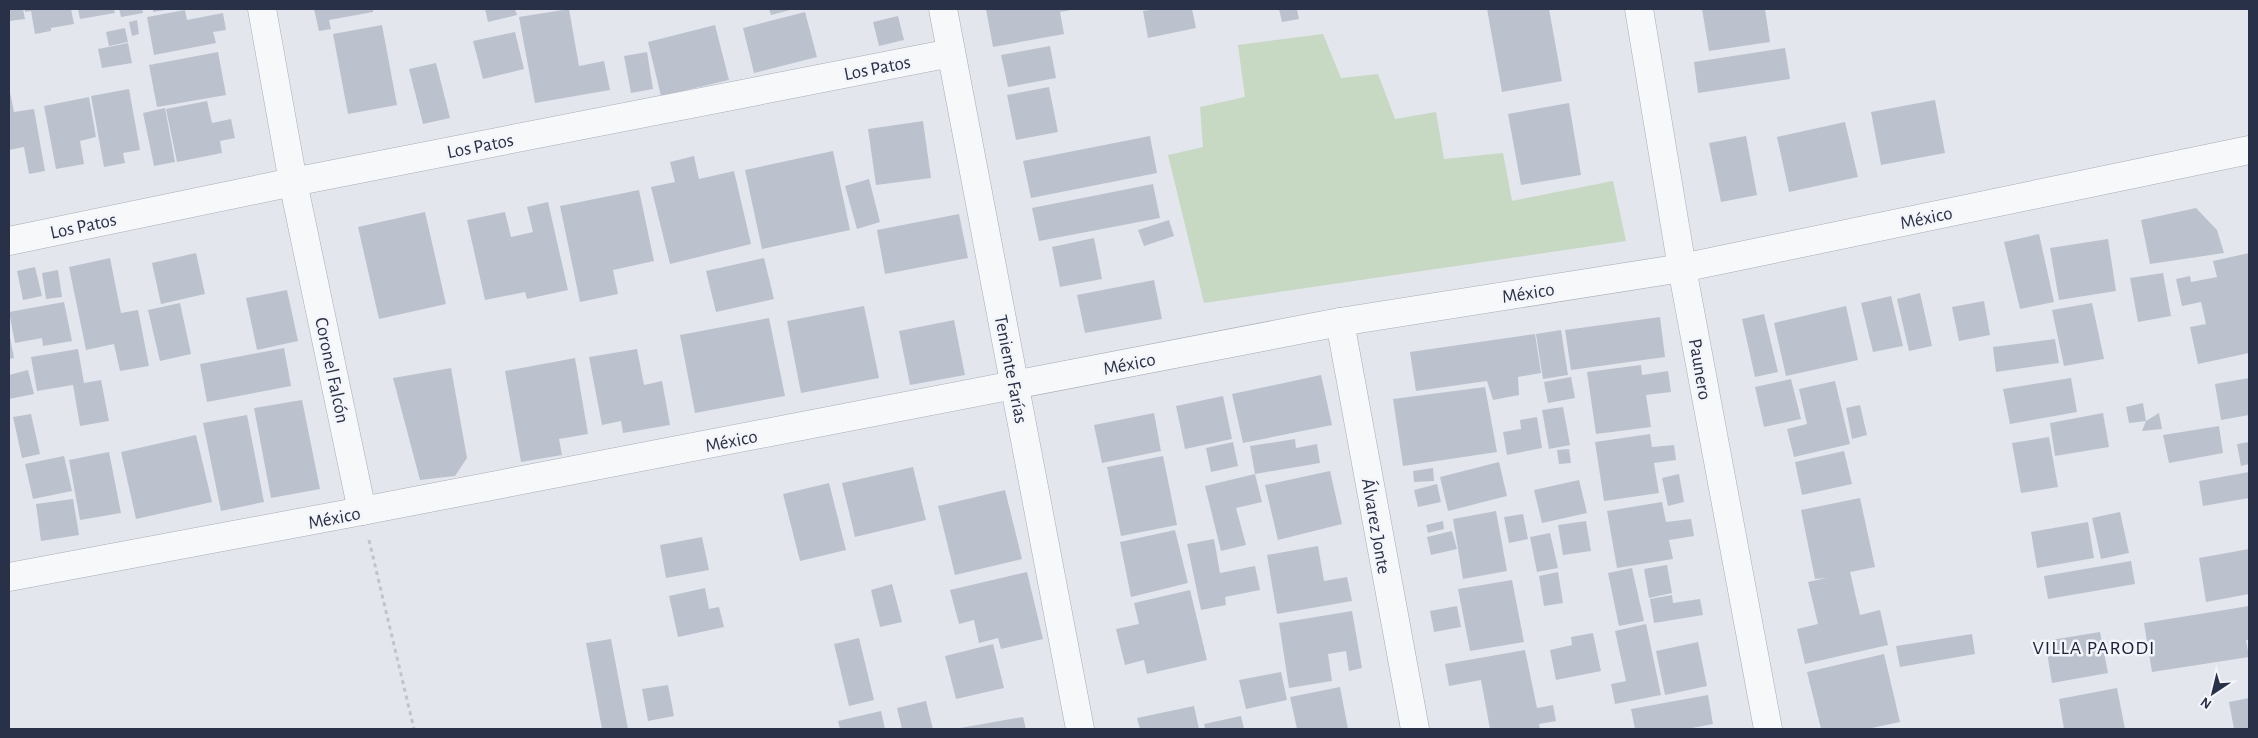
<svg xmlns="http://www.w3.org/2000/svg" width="2258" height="738" font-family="'Alegreya Sans',sans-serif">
<rect width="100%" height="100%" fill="#e3e6ed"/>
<polygon fill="#c7d8c3" points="1323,34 1341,78 1378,74 1395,119 1436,112 1444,159 1503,153 1512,201 1613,181 1626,241 1204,303 1168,155 1203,147 1200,107 1245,97 1238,45"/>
<g fill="#bcc2cd">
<polygon points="9,9 23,9 25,19 9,21"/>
<polygon points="25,9 71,9 74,24 51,28 51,31 35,34 31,11 25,12"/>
<polygon points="78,9 114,9 115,13 80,19"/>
<polygon points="119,9 142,9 143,13 121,17"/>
<polygon points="153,9 166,9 166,10 153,12"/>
<polygon points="314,9 373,9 373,12 329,20 331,29 319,31"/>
<polygon points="485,9 515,9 517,15 488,22"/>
<polygon points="569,9 579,66 604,61 610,90 535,103 519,17"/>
<polygon points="769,9 794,9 771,15"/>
<polygon points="986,9 1071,9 1071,10 1060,12 1064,34 993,47"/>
<polygon points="1157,9 1192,9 1196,28 1148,38 1143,11"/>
<polygon points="1279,9 1297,9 1299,19 1282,22"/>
<polygon points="1487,9 1549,9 1562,81 1502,92"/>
<polygon points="1702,9 1765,9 1770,42 1709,51"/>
<polygon points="185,10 187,20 223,13 226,30 213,32 216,43 154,55 147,17"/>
<polygon points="805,12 817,57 754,73 743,28"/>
<polygon points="898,16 904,40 879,46 873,22"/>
<polygon points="137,20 139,34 132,36 129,22"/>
<polygon points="382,25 397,105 348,114 333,34"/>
<polygon points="715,25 729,80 661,96 648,42"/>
<polygon points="125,28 128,42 109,46 106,32"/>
<polygon points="515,32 524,69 483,79 473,41"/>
<polygon points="128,43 132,63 102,68 98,49"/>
<polygon points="1050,46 1056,78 1008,87 1001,55"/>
<polygon points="1785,48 1790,79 1698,93 1694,62"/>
<polygon points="218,52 226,95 157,107 149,65"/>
<polygon points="647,52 653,89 631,93 624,56"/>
<polygon points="436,63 450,118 423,124 409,69"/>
<polygon points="9,87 14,112 34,109 45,171 29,174 24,147 9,150"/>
<polygon points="1049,87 1058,132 1016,140 1007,95"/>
<polygon points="129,89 140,150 123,153 125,163 104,167 91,96"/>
<polygon points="89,97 96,137 80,141 84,164 56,169 44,106"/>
<polygon points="1935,100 1945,153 1881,165 1871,112"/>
<polygon points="207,101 212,123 231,119 235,138 220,141 222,153 177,162 166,109"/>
<polygon points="1569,103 1581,175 1521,185 1508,114"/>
<polygon points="165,108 175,162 154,166 143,113"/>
<polygon points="923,121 931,178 876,185 868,129"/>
<polygon points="1845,122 1858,177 1789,192 1777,137"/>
<polygon points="1150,136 1157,173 1031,198 1023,161"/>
<polygon points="1746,136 1757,195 1721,202 1709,143"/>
<polygon points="833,151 850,230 762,249 745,170"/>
<polygon points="694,156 699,179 734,171 751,244 670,264 651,187 675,182 670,162"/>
<polygon points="869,179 880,222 857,229 845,186"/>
<polygon points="1153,184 1160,218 1039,241 1032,208"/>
<polygon points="639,190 654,261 613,270 618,294 580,302 560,206"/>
<polygon points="548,202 568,290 527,299 525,292 485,300 467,220 505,212 511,237 533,232 527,207"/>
<polygon points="2196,208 2217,230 2224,253 2150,264 2141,220"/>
<polygon points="425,212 446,304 379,319 358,227"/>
<polygon points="959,214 968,258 885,274 877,230"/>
<polygon points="1169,220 1174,236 1144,246 1138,230"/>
<polygon points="2039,234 2054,302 2020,309 2004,242"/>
<polygon points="1094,238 1102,279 1060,287 1052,247"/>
<polygon points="2108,239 2116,291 2059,300 2050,248"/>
<polygon points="196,253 205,294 161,304 152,263"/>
<polygon points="2249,253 2249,353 2198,364 2190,327 2206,324 2201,302 2182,306 2176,279 2190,276 2191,282 2217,277 2213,261"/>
<polygon points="110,258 121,313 138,310 149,366 120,371 114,344 86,350 69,267"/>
<polygon points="764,258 774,299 716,312 706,271"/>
<polygon points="35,267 42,296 23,300 17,271"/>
<polygon points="58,270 62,297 46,299 42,273"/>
<polygon points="2163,273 2171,316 2138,322 2130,278"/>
<polygon points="1154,280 1162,319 1085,333 1077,295"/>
<polygon points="287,290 298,341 257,350 246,298"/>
<polygon points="1920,293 1932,346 1909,351 1897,299"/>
<polygon points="1891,296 1903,346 1873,352 1861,303"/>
<polygon points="1984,301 1990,335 1959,341 1952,307"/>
<polygon points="64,302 72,341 43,346 42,338 15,343 9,312"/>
<polygon points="180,303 191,354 160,361 148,310"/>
<polygon points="2092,303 2104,359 2064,366 2052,310"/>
<polygon points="864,306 879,378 801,393 787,321"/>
<polygon points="1846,306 1858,360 1786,376 1774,323"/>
<polygon points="1764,314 1778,372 1755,377 1742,319"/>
<polygon points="1660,317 1665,357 1571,370 1565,330"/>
<polygon points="769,318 785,396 695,413 680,335"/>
<polygon points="954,320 965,375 910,385 899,331"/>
<polygon points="1561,330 1568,375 1543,379 1536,334"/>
<polygon points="9,332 14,358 9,359"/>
<polygon points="1535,334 1541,373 1518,377 1519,395 1493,400 1487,381 1416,391 1410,352"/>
<polygon points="2055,339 2059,363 1996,372 1993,347"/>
<polygon points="284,348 291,386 207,402 200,364"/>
<polygon points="78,349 84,383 101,380 109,421 80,426 73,385 37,391 31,357"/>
<polygon points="637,349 644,385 662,381 670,425 623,433 621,421 602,425 589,357"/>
<polygon points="575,358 588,434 559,439 562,455 521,462 505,371"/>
<polygon points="1641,365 1642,375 1668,371 1671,392 1646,395 1651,427 1596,434 1587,372"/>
<polygon points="451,368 467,458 455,476 420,480 393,378"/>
<polygon points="28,370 34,394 9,399 9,375"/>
<polygon points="1321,375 1332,425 1243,443 1232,394"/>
<polygon points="1571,377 1575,398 1548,403 1544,382"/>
<polygon points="2071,378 2077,412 2010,424 2003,389"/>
<polygon points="2249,378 2249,415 2221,420 2215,384"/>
<polygon points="1791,379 1801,419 1764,427 1755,387"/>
<polygon points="1835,381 1850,444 1794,457 1787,429 1807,424 1799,389"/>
<polygon points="1485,387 1497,452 1403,466 1393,399"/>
<polygon points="1223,396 1232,439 1185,449 1176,406"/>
<polygon points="302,400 320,489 271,498 254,408"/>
<polygon points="2143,403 2146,421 2159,413 2162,429 2142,431 2146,421 2129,423 2126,407"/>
<polygon points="1860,405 1867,435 1852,439 1846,408"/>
<polygon points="1563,407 1570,445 1549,449 1542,410"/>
<polygon points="1154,413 1161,451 1102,463 1094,425"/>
<polygon points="2103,413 2109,447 2055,456 2050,423"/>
<polygon points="31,414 40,454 22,458 13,417"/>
<polygon points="247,415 264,502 221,511 203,423"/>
<polygon points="1537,417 1542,448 1507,455 1503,432 1521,429 1520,420"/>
<polygon points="2219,426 2223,453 2169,463 2163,435"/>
<polygon points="1650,434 1652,447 1674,445 1676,460 1654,463 1659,493 1604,501 1595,442"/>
<polygon points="196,435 212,502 136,519 121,452"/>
<polygon points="2049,437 2058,487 2021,493 2012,443"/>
<polygon points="1295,439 1296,448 1317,444 1320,463 1255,474 1250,446"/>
<polygon points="1233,442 1238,466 1211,472 1206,448"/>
<polygon points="2249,442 2249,464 2241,466 2237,444"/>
<polygon points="1569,449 1571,463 1559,464 1557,450"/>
<polygon points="1844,451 1852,484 1802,495 1795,462"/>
<polygon points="109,452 121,513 80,520 69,460"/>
<polygon points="64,456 72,491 33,499 25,464"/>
<polygon points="1163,456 1177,525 1121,536 1107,467"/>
<polygon points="1499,462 1507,496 1448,511 1440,477"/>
<polygon points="913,467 926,520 855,537 842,483"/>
<polygon points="1433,468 1434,481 1414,482 1413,471"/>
<polygon points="1330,471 1342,524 1278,540 1265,485"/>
<polygon points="2249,472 2249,498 2203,506 2199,481"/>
<polygon points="1255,474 1262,502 1236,508 1246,545 1221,551 1205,486"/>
<polygon points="1679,474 1684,502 1668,506 1662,478"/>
<polygon points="1579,480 1587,513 1542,523 1534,490"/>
<polygon points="829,483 846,550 800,561 783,494"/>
<polygon points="1437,484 1441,502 1418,507 1414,490"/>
<polygon points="1005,490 1022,559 955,575 938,506"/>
<polygon points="1860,498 1875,567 1850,572 1860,615 1880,610 1888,645 1805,664 1797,629 1818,624 1808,582 1826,578 1815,579 1801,510"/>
<polygon points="73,499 79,535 41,541 36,504"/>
<polygon points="1662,502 1666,522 1691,519 1694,536 1669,540 1673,559 1617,568 1607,511"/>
<polygon points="1496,511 1507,571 1463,579 1453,519"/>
<polygon points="2120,512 2129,553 2101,559 2092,518"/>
<polygon points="1523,514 1528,539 1509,543 1504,517"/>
<polygon points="1443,521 1444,529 1428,533 1426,525"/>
<polygon points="1586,521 1591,551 1563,555 1558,525"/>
<polygon points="2088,522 2094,558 2037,568 2031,532"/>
<polygon points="1175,530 1188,583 1131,597 1120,542"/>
<polygon points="1452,531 1457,549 1431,555 1427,537"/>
<polygon points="1550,533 1558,568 1537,572 1530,537"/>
<polygon points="702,537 709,570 666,578 660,545"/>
<polygon points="1214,539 1220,573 1255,566 1260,590 1225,597 1226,605 1201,610 1187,544"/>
<polygon points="1318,546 1324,581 1347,577 1352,601 1277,614 1267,555"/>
<polygon points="2249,549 2249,594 2206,602 2199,558"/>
<polygon points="2131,561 2135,584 2048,599 2044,576"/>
<polygon points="1667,565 1672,593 1649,598 1644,569"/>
<polygon points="1632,568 1644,621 1619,626 1608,573"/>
<polygon points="1027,572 1043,639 1001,649 998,638 979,643 974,620 959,624 950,590"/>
<polygon points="1558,572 1563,603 1544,606 1539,576"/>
<polygon points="1512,580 1524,642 1470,651 1458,589"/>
<polygon points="892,584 902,622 880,627 871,590"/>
<polygon points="705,588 709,609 719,607 724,627 678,637 669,596"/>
<polygon points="1190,590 1207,660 1147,674 1144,660 1125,665 1116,629 1139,624 1134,603"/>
<polygon points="1672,595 1673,603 1700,599 1703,615 1654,623 1650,599"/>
<polygon points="1457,606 1461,627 1434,632 1430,611"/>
<polygon points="2249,606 2249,640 2246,640 2249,657 2152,672 2144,623"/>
<polygon points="1352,611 1362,668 1349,671 1346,651 1328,654 1332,681 1289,688 1279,623"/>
<polygon points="1646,624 1661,695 1615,704 1611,684 1626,681 1615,631"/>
<polygon points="2100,632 2108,673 2052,683 2045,641"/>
<polygon points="1593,633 1601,671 1556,680 1550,650 1572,645 1571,637"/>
<polygon points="1972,634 1975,654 1900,667 1896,646"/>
<polygon points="859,638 874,700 849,706 834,644"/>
<polygon points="611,639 628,729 602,729 586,643"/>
<polygon points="1698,642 1707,686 1665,695 1656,651"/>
<polygon points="993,644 1004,688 956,699 945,656"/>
<polygon points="1525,650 1537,708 1553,705 1556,721 1539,724 1540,729 1490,729 1481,680 1449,686 1445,664"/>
<polygon points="1884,654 1900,722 1867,729 1821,729 1807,672"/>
<polygon points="1281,672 1287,700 1246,709 1239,680"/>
<polygon points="668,685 674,716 648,721 642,689"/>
<polygon points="1340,687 1348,729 1297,729 1290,697"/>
<polygon points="2117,688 2125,729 2064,729 2059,699"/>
<polygon points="1708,695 1713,724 1687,729 1635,729 1631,709"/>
<polygon points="2249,698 2249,729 2234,729 2229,702"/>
<polygon points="926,701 933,729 902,729 897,708"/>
<polygon points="1194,706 1199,729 1140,729 1137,718"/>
<polygon points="881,711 885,729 840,729 838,721"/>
<polygon points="1241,716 1244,729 1205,729 1204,724"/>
<polygon points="1023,717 1026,729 960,729 960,728"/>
</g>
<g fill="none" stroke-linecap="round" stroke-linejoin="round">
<g stroke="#a7acb8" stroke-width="29">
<g id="minor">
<polyline points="262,9 293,182 362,511"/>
<polyline points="943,9 1080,729"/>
<polyline points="1639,9 1682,268 1768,729"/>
<polyline points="9,241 293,182 951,53"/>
<polyline points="1340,322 1415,729"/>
<polyline points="9,577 362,511 1340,322 1682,268 2249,150"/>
</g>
</g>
<polyline stroke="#c1c4cb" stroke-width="3" stroke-dasharray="4 4" stroke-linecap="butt" points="369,540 414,729"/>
<use href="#minor" stroke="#f7f8fa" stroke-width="28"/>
</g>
<g text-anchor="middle" stroke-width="5" stroke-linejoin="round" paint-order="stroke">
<g font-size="19" fill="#283147" stroke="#f3f5f9">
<text transform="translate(877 67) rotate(-11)" y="7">Los Patos</text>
<text transform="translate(480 145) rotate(-11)" y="7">Los Patos</text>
<text transform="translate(1926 217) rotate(-12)" y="7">México</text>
<text transform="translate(83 225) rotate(-12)" y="7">Los Patos</text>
<text transform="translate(1528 292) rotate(-9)" y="7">México</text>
<text transform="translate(1129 363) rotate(-11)" y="7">México</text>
<text transform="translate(1012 369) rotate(79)" y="7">Teniente Farías</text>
<text transform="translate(1701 369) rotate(80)" y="7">Paunero</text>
<text transform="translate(333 370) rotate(78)" y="7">Coronel Falcón</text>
<text transform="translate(731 440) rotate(-11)" y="7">México</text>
<text transform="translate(334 517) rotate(-11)" y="7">México</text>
<text transform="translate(1377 526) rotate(80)" y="7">Álvarez Jonte</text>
</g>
<g font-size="20" letter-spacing="1" fill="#1a2238" stroke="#f3f5f9">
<text x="2094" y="654">VILLA PARODI</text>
</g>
</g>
<rect width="2258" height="738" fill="none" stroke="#283147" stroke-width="20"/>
<g transform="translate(2213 693) rotate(215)" stroke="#f3f5f9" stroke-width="4" paint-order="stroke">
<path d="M0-4L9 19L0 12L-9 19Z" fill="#283147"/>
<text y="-8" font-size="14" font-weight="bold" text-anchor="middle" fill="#283147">N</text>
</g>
</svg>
